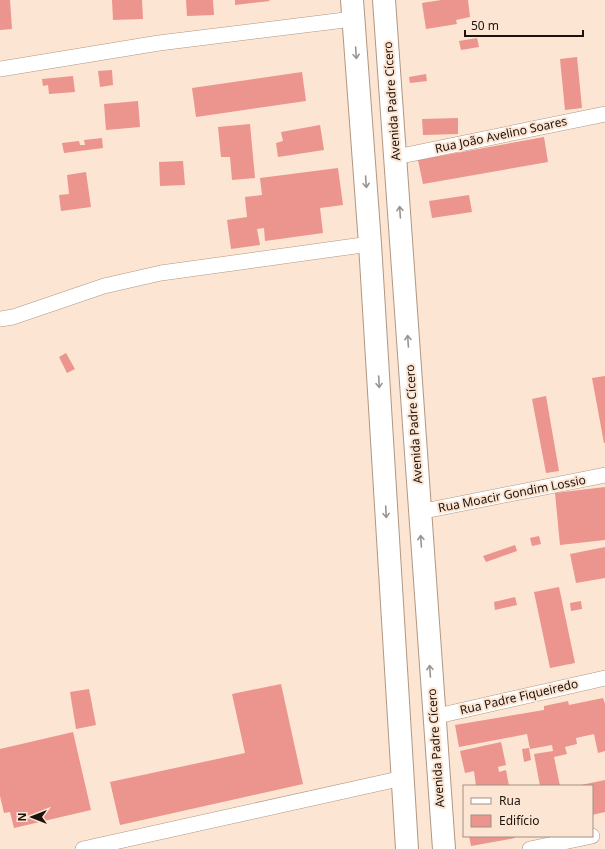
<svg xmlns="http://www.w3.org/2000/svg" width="605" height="849" font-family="'Noto Sans',sans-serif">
<rect width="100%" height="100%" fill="#fce5d3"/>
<g fill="#ec948e">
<polygon points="0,0 10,0 12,29 0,30"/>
<polygon points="112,0 142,0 143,19 113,20"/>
<polygon points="186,0 213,0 214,15 187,16"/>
<polygon points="235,0 269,0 270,1 235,5"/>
<polygon points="441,0 468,0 470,17 456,20 457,24 426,29 422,3"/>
<polygon points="477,38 479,47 461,50 459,41"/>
<polygon points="577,57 582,108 565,110 560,59"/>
<polygon points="112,70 113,85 100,87 98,71"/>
<polygon points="302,72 306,101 196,117 192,88"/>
<polygon points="426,74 427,81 410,83 409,77"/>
<polygon points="73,76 75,92 49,94 48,85 43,86 42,79"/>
<polygon points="138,101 140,127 106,130 104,104"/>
<polygon points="458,118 458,134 423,135 422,119"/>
<polygon points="250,124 255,178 232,180 230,157 221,157 218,127"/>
<polygon points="320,125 324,150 278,157 276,143 283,141 281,132"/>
<polygon points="544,137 548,162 423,184 418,160"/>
<polygon points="102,138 103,148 64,153 62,143 79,141 80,145 85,145 84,140"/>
<polygon points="183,161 185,185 160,186 159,162"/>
<polygon points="338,168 343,205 320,208 323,233 265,241 264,228 257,229 260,245 231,249 227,220 247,217 245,197 262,195 260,178"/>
<polygon points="86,172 91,207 61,211 59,195 69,194 67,175"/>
<polygon points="469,195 472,212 432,218 429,201"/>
<polygon points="66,353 75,369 67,373 59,357"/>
<polygon points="605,376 605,443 604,443 592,378"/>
<polygon points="546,396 559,471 546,473 532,399"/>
<polygon points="605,487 605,540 560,545 555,493"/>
<polygon points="539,536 541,544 532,546 530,538"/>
<polygon points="515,545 517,551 486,562 483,556"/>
<polygon points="605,547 605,578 576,583 570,554"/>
<polygon points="559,587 575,663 550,668 534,592"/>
<polygon points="515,597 517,605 495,610 494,602"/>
<polygon points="581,601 582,609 571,611 570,603"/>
<polygon points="281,684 303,784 120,825 110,782 245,753 232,694"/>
<polygon points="89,689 96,725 76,729 70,692"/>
<polygon points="603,698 605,704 605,751 598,753 594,734 576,738 577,744 565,747 567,754 554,757 560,786 540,786 534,754 553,751 552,745 530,749 527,734 459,747 455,725 544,710 544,706 568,701 569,705"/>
<polygon points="73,732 91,810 14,828 10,812 4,813 0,796 0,749"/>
<polygon points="501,742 506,765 498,767 499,772 506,770 509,786 476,786 474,771 465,773 460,751"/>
<polygon points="529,748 531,760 524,762 522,749"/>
<polygon points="605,780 605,812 592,815 592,786 581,785"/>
<polygon points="469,836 515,836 515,838 471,846"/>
</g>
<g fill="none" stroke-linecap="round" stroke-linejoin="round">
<g stroke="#b19782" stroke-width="16">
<g id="minor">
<polyline points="0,69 159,43 353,19"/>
<polyline points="396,157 605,114"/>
<polyline points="0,319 13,317 104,286 161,273 370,244"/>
<polyline points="419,512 605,475"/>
<polyline points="433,717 605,678"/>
<polyline points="83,849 403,778"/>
<polyline points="530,849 592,836"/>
</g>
</g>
<g stroke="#b19782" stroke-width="24">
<g id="highway">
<polyline points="352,0 370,244 407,849"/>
<polyline points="384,0 444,849"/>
</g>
</g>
<use href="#minor" stroke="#fff" stroke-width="15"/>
<use href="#highway" stroke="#fff" stroke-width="22"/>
</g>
<defs><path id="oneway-shaft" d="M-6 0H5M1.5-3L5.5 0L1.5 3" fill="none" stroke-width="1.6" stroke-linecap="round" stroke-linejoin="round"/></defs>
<g stroke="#999592">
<use href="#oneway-shaft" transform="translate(356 53) rotate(86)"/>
<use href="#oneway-shaft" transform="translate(366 182) rotate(86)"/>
<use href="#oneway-shaft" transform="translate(400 212) rotate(-94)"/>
<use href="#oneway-shaft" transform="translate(408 341) rotate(-94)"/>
<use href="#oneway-shaft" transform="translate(379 382) rotate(87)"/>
<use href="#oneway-shaft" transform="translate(386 512) rotate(87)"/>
<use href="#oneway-shaft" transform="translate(421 541) rotate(-94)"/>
<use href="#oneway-shaft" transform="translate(430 671) rotate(-94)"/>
</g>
<g text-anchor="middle" stroke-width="4" stroke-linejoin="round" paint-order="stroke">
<g font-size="12" fill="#1d130c" stroke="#fce5d3">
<text transform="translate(392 101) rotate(-94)" y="4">Avenida Padre Cícero</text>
<text transform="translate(501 135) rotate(-12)" y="4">Rua João Avelino Soares</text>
<text transform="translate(414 424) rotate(-94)" y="4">Avenida Padre Cícero</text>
<text transform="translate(512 494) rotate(-11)" y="4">Rua Moacir Gondim Lossio</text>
<text transform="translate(519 697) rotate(-13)" y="4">Rua Padre Fiqueiredo</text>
<text transform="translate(436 748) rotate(-94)" y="4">Avenida Padre Cícero</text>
</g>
</g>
<rect x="463" y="785" width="130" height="52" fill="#fce5d3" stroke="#a39183"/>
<rect x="471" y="798" width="20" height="6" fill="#ffffff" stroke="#a39183"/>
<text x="499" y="805" font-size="12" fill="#1d130c">Rua</text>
<rect x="471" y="815" width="20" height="12" fill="#ec948e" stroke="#a39183"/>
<text x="499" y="825" font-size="12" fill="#1d130c">Edifício</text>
<g transform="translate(32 817) rotate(270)" stroke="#fce5d3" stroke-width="3" paint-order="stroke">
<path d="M0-3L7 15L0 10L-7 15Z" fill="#1d130c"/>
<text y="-6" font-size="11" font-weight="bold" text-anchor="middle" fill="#1d130c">N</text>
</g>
<path d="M465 30v6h118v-6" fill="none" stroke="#1d130c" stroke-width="2"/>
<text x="471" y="30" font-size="12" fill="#1d130c" stroke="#fce5d3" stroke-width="3" paint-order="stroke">50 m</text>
</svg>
